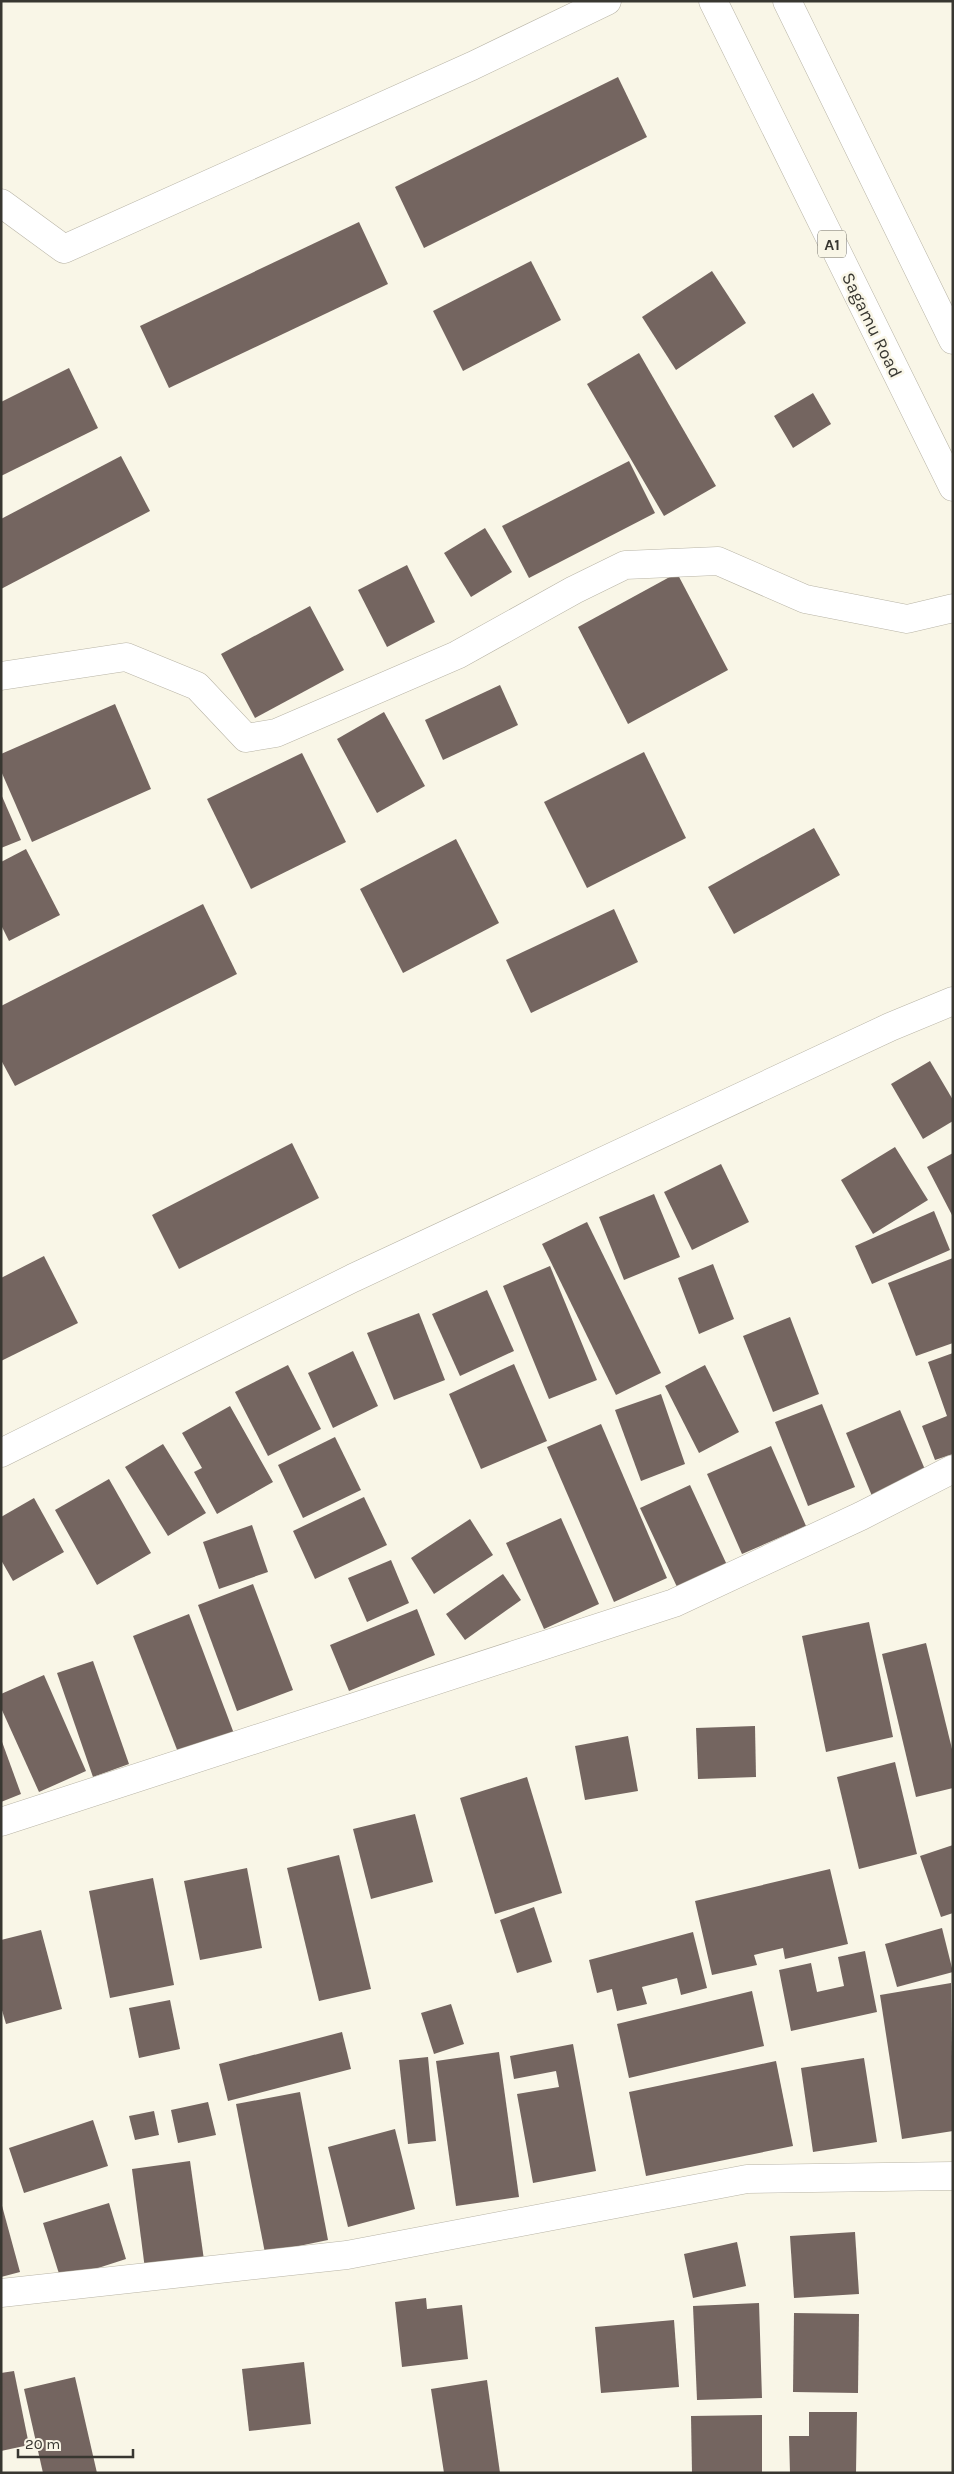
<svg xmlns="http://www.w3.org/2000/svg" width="954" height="2474" font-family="Karla,sans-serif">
<rect width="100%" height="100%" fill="#f9f6e7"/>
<g fill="#746560">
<polygon points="618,77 647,137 424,248 395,187"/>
<polygon points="359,222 388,284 169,388 140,326"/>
<polygon points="531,261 561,320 463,371 433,311"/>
<polygon points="712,271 746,323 676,370 642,317"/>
<polygon points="639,353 716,486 664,516 587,384"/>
<polygon points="69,368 98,428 1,476 1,402"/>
<polygon points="813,393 831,424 793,448 774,416"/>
<polygon points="121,456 150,511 1,589 1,519"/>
<polygon points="629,461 655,513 529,578 502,526"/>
<polygon points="485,528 512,572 471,597 444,553"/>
<polygon points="407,565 435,622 387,647 358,590"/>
<polygon points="677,573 728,670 628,724 578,627"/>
<polygon points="310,606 344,670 255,718 221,654"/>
<polygon points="500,685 518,725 443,760 425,720"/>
<polygon points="115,704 151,789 32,842 1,771 1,754"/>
<polygon points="384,712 425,786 377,813 337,739"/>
<polygon points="644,752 686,838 587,888 544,802"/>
<polygon points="302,753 346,842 251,889 207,799"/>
<polygon points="1,794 21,840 1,848"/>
<polygon points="814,828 840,875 734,934 708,887"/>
<polygon points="456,839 499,923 403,973 360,889"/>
<polygon points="26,849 60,915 9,941 1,925 1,862"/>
<polygon points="203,904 237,974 15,1086 1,1060 1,1006"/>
<polygon points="614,909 638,962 531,1013 506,960"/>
<polygon points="930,1061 953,1100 953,1121 923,1139 891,1084"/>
<polygon points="292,1143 319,1198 179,1269 152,1215"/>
<polygon points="895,1147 928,1200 873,1234 841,1180"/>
<polygon points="953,1153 953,1217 927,1167"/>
<polygon points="721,1164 749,1222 692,1250 664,1192"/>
<polygon points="654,1194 680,1257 624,1280 599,1217"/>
<polygon points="934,1211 950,1250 872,1284 855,1246"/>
<polygon points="587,1222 661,1373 616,1395 542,1244"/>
<polygon points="44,1256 78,1323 1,1361 1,1278"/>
<polygon points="953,1258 953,1343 916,1356 888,1283"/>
<polygon points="713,1264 734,1319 699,1334 678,1278"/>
<polygon points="550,1266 597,1380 549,1399 503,1286"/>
<polygon points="487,1290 514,1351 460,1376 432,1314"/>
<polygon points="419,1313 445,1380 394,1400 367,1333"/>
<polygon points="790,1317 819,1394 773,1412 743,1336"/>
<polygon points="353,1351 378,1406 333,1428 308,1373"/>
<polygon points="953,1353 953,1454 935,1460 922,1426 947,1416 928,1362"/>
<polygon points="514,1364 547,1441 481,1469 449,1394"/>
<polygon points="288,1365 321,1429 268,1456 235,1392"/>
<polygon points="705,1365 739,1432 699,1453 665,1386"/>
<polygon points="661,1394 685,1464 641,1481 615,1410"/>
<polygon points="822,1404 855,1487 808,1506 775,1422"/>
<polygon points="230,1406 273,1482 217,1514 194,1472 202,1468 182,1433"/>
<polygon points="900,1410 926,1472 872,1496 846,1433"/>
<polygon points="601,1424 667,1578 614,1602 547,1447"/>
<polygon points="335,1437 361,1490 303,1518 278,1465"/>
<polygon points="163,1444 206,1513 168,1536 125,1467"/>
<polygon points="771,1446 806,1526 742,1554 707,1474"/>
<polygon points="109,1479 151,1553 97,1585 55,1510"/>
<polygon points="690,1485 727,1565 678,1589 640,1508"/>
<polygon points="364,1497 387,1545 315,1579 293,1531"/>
<polygon points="34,1498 64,1552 13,1581 1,1560 1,1517"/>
<polygon points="561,1518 599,1604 544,1629 506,1543"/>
<polygon points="470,1519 493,1555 434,1594 411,1558"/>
<polygon points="252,1525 268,1572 219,1589 203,1542"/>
<polygon points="391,1560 409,1603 367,1622 348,1578"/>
<polygon points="503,1574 521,1600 465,1640 446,1614"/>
<polygon points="253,1584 293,1690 237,1711 198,1605"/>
<polygon points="417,1609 435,1655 349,1691 330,1645"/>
<polygon points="189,1614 236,1739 181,1760 133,1636"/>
<polygon points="869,1622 893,1737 826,1752 802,1636"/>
<polygon points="926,1643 953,1753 953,1788 916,1797 882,1654"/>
<polygon points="93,1661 129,1764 93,1777 57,1673"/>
<polygon points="44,1675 86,1771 39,1792 1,1708 1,1694"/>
<polygon points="755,1726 756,1777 698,1779 696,1728"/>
<polygon points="628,1736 638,1791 585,1800 575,1746"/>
<polygon points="1,1739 21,1794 1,1802"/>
<polygon points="895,1762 917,1854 859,1869 837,1777"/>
<polygon points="527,1777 562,1893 495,1914 460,1798"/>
<polygon points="415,1814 433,1882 371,1899 353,1829"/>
<polygon points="953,1845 953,1913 941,1917 920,1856"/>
<polygon points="339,1855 371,1989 319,2001 287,1868"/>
<polygon points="247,1868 262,1948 200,1960 184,1881"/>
<polygon points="830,1869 848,1944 785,1959 783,1948 754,1955 757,1965 712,1975 695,1901"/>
<polygon points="153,1878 174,1985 110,1998 89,1891"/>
<polygon points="534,1907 552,1962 517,1973 500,1920"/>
<polygon points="942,1928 953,1972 897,1987 885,1944"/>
<polygon points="41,1930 62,2009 6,2024 1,2007 1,1940"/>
<polygon points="693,1932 707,1988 681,1995 677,1978 642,1987 647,2004 617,2011 612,1989 597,1993 589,1960"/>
<polygon points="865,1951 877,2012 791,2031 779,1970 811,1963 817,1992 844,1986 838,1957"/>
<polygon points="951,1983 953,2131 902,2139 880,1995"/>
<polygon points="752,1991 764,2046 629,2078 617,2024"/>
<polygon points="170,2000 180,2049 139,2058 129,2008"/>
<polygon points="451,2004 464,2044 434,2054 421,2013"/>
<polygon points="342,2032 351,2069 228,2101 219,2064"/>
<polygon points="573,2044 596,2171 533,2183 517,2094 559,2087 556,2071 514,2079 510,2056"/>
<polygon points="499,2052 519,2197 456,2206 436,2061"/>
<polygon points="428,2057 436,2141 408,2144 399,2060"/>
<polygon points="864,2058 877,2142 813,2152 801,2068"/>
<polygon points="776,2061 793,2146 646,2176 629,2092"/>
<polygon points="300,2092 328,2240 265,2253 236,2104"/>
<polygon points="208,2102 216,2135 178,2143 171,2110"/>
<polygon points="154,2111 159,2135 135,2140 129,2116"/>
<polygon points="93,2120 108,2166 24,2193 9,2148"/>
<polygon points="395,2129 415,2209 348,2227 328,2147"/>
<polygon points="190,2161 204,2260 145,2269 132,2169"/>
<polygon points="1,2202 20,2272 1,2277"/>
<polygon points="109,2203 126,2259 61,2280 43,2223"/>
<polygon points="855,2232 859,2294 794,2298 790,2236"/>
<polygon points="737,2242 746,2286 693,2298 684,2254"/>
<polygon points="426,2298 427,2309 462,2305 468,2359 402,2367 395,2302"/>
<polygon points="759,2303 762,2398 697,2400 693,2306"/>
<polygon points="794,2313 859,2314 858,2393 793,2392"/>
<polygon points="674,2320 679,2387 601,2393 595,2327"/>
<polygon points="304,2362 311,2424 249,2431 242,2369"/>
<polygon points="14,2371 29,2445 1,2451 1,2373"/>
<polygon points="75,2377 97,2473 43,2473 24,2389"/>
<polygon points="487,2380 500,2473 444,2473 431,2389"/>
<polygon points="809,2412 857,2412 856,2473 790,2473 789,2436 809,2436"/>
<polygon points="762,2415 762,2473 692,2473 691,2416"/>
</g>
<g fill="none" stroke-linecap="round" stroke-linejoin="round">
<g stroke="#b8b4a6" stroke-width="29">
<g id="street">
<polyline points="1,203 64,249 472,66 607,1"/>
<polyline points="1,676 126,657 197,686 246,738 276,733 457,655 574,590 625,565 718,561 805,599 907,619 953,608"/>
<polyline points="1,1453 353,1278 890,1027 953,1001"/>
<polyline points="1,1822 674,1603 861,1516 953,1469"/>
<polyline points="1,2293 347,2255 747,2179 953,2176"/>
</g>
</g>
<g stroke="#b8b4a6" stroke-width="29">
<g id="highway">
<polyline points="713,1 953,487"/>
<polyline points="787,1 953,340"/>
</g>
</g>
<use href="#street" stroke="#fff" stroke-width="28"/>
<use href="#highway" stroke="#fff" stroke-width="28"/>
</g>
<g text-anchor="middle" stroke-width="5" stroke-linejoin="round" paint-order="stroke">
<rect fill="#f9f6e7" stroke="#727068" stroke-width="1" x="818" y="230.5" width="28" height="27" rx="4"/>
<g font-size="16" font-weight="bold" fill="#383731">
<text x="832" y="250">A1</text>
</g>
<g font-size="18" fill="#383731" stroke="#f9f6e7">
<text transform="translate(872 325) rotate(64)" y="6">Sagamu Road</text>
</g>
</g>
<rect width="954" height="2474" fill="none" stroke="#383731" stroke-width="5"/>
<path d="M18 2449v8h115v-8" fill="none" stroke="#383731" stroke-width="2.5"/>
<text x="25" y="2449" font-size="15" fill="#383731" stroke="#f9f6e7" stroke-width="4" paint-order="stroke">20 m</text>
</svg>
